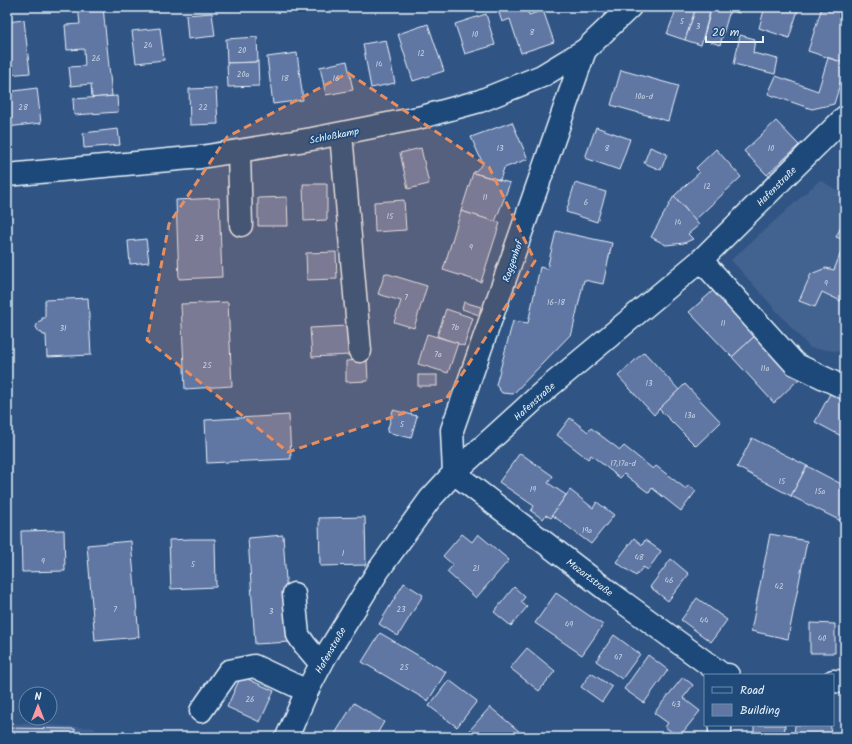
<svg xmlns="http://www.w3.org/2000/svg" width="852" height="744" font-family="Kalam,sans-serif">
<rect width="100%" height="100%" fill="#305585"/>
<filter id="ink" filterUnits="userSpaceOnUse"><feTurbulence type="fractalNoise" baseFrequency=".025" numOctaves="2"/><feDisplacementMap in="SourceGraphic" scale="8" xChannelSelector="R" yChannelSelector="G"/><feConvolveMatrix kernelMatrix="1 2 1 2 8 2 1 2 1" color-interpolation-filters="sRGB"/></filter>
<g filter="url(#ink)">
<g fill="#426290">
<polygon points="820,180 845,195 845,352 810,348 731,260"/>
<polygon points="7,723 95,728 94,737 7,737"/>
</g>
<g fill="#6176a3" stroke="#e8f1f8">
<polygon points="78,7 103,7 112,96 92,98 91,84 71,86 69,67 85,66 84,49 67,50 65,25 80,24"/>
<polygon points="497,7 526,7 529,15 543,10 554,42 521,53 510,19 502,22"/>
<polygon points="677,7 696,8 685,40 667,34"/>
<polygon points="712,7 720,7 730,10 720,45 703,39"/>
<polygon points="720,7 740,7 739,13"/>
<polygon points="765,7 799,7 789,38 759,28"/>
<polygon points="822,7 828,7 845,12 845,63 808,51"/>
<polygon points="696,8 710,12 701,45 685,40"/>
<polygon points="212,13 215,36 188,39 186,15"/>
<polygon points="486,14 495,45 465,54 455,24"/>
<polygon points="24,20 30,73 7,75 7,22"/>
<polygon points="428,24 444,71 413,81 398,34"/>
<polygon points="160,28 164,60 136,63 132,31"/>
<polygon points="740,35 755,39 753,53 778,59 775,74 734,64"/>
<polygon points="257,37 258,62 227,63 226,39"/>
<polygon points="386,40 395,83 371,88 363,44"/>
<polygon points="297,53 303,100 273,104 267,57"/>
<polygon points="828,58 845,63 845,68 834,104 812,109 768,94 776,76 818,91"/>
<polygon points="347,61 353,90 326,95 320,67"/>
<polygon points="258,62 259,86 228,87 227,63"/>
<polygon points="621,70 678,86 668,121 611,105"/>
<polygon points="37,88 41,123 7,127 7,92"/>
<polygon points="216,88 218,124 190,125 189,89"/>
<polygon points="117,96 118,112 74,115 73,99"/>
<polygon points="776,121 799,145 767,175 744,151"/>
<polygon points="512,122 528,159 504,168 500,180 473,173 483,164 471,137"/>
<polygon points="596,127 630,139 619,170 585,158"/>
<polygon points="118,129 120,145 84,148 83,133"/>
<polygon points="650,147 667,154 661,170 644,163"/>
<polygon points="421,148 429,184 408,189 400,153"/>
<polygon points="716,149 741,177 695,220 674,196 700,172 696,168"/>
<polygon points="473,173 510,183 495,222 461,211"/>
<polygon points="575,183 606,192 597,222 566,212"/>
<polygon points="303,184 327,184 327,220 304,221"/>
<polygon points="674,196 699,225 688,234 693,239 684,243 666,245 651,237"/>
<polygon points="287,197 288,226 258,226 258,198"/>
<polygon points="219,198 222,277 179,279 176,200"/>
<polygon points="404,200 406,230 375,232 374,202"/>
<polygon points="461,211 500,223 481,282 443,270"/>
<polygon points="845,219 845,240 836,237"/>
<polygon points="556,231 612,243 603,284 584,280 572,333 513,394 502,393 496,385 513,321 528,323 540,267 547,269"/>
<polygon points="146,239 149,262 130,264 128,241"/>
<polygon points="845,242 845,303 822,292 815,307 799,301 811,274 826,268 834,270"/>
<polygon points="336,252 337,279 307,280 306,253"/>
<polygon points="385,273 427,286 414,328 394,322 401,301 378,294"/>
<polygon points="715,289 757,334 732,357 689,312"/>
<polygon points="88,298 91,355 47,357 46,335 43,335 42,333 39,332 36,327 38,322 42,320 42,318 45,318 45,300"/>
<polygon points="228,302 232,386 185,389 181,304"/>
<polygon points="464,302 481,307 479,315 462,309"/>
<polygon points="446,309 473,318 464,346 437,336"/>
<polygon points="347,326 349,355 312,357 310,328"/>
<polygon points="427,334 458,343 448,373 418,364"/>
<polygon points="757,334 799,379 774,403 732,357"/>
<polygon points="644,352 679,390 659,409 654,415 618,376"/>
<polygon points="367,360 368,381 346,382 346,361"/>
<rect x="418" y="375" width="19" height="11"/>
<polygon points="685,384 721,422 696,446 659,409"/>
<polygon points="831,392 845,399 845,438 815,422"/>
<polygon points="393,410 417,416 411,438 387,432"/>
<polygon points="289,415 291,459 207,463 205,420"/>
<polygon points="570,418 588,432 591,428 620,450 624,446 653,469 656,466 686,489 688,485 696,491 681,511 652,488 649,493 624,474 620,478 591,455 588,459 557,435"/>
<polygon points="752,438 807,466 791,496 737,467"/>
<polygon points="520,453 553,476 548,483 566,495 551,518 546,515 543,519 531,511 534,506 499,482"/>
<polygon points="807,466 845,486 845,523 791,496"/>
<polygon points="570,490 593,508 597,502 614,515 591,544 552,515"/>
<polygon points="365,517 366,565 320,566 319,518"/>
<polygon points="64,530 65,571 22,572 21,531"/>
<polygon points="462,534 472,542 478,534 509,560 476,598 447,572 453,565 443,556"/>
<polygon points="770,534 807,541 788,639 751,631"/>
<polygon points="283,535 290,642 255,644 248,538"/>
<polygon points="634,538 642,545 645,540 661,551 648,570 643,567 636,576 616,562"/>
<polygon points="191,539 215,539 216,587 171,589 169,540"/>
<polygon points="131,541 139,637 95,641 87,545"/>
<polygon points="671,559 689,574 668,601 650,587"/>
<polygon points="404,583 423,595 398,636 379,624"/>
<polygon points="514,587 525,597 521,602 527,607 511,626 494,612"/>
<polygon points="556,593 603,625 582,655 535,623"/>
<polygon points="697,598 727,620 711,642 681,620"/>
<polygon points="810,623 835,624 835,653 810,653"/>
<polygon points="380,633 446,672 428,701 362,662"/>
<polygon points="614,635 640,654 622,679 596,661"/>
<polygon points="527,648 555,671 539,691 510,668"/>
<polygon points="648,655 668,670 644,703 624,689"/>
<polygon points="591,673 612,687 602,702 581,687"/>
<polygon points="241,676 274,691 260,722 227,707"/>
<polygon points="683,677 693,685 683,698 700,711 679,737 665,727 668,723 654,713"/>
<polygon points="449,680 477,701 457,727 429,706"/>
<polygon points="354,703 384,722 375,737 333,737"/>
<polygon points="490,707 520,732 516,737 478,737 470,730"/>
<polygon points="842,717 845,717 845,737 841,737"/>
<polygon points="754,725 785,725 784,737 754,737"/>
<polygon points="795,725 831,725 830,737 794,737"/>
<polygon points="7,728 75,729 75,737 7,737"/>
<polygon points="99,732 203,737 99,737"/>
</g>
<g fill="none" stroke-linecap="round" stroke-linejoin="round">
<g stroke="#e8f1f8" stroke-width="25">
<g id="minor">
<polyline points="585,50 452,430 454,473 612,594 723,675 728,675"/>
<polyline points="341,134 360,351"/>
<polyline points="239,152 241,225"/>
<polyline points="7,175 201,157 312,139 418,118 480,101 542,76 585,50 630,7"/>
<polyline points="701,260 795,364 845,388"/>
<polyline points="294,594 298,635 305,645 321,664"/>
<polyline points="833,681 845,682"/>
<polyline points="201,711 229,671 254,666 307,691"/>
<polyline points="287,737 307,691 325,657 378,571 430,499 454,473 544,391 701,260 845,117"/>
<polyline points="720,737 720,725"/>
</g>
</g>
<use href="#minor" stroke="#1f4a7a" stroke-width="22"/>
</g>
</g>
<path fill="#e88e5f" fill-opacity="0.2" stroke="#e88e5f" stroke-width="3" stroke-dasharray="8 5" stroke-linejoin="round" d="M348 73 489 167 535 261 446 399 288 452 147 340 169 224 227 137Z"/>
<g text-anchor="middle" stroke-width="3.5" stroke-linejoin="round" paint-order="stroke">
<g font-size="8" fill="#c6d2e3">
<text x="682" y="24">5</text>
<text x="698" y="29">3</text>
<text x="532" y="35">8</text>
<text x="475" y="37">10</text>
<text x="148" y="48">24</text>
<text x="242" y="53">20</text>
<text x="421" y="56">12</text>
<text x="96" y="61">26</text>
<text x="379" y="67">14</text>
<text x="243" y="77">20a</text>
<text x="285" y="81">18</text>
<text x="336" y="81">16</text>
<text x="644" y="99">10a-d</text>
<text x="23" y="110">28</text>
<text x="203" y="110">22</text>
<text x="500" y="151">13</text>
<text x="607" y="151">8</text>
<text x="771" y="151">10</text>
<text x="707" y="189">12</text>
<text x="485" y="200">11</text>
<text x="586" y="205">6</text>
<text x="390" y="219">15</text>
<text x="678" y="225">14</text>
<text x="199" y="241">23</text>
<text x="471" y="250">9</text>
<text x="826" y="286">9</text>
<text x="406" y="300">7</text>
<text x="556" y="305">16-18</text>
<text x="723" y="326">11</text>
<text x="455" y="330">7b</text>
<text x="63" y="331">31</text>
<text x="438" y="357">7a</text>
<text x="207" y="368">25</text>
<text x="765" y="371">11a</text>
<text x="649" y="386">13</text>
<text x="690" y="418">13a</text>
<text x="402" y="427">5</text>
<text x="623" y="466">17,17a-d</text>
<text x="782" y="484">15</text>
<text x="533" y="492">19</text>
<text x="820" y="494">15a</text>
<text x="587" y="533">19a</text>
<text x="343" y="556">1</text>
<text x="639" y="560">48</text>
<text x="43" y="564">9</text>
<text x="193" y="567">5</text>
<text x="476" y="571">21</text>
<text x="669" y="583">46</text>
<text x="779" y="589">42</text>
<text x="115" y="612">7</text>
<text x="401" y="612">23</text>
<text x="271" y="614">3</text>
<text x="704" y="623">44</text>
<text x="569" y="627">49</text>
<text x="822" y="641">40</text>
<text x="618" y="660">47</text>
<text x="404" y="670">25</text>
<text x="250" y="702">26</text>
<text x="676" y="707">43</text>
</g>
<g font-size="10" fill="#e8f1f8" stroke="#1f4a7a">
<text transform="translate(334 135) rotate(-11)" y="4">Schloßkamp</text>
<text transform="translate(776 186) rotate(-45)" y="4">Hafenstraße</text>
<text transform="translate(512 261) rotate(-71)" y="4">Roggenhof</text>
<text transform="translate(534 401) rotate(-42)" y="4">Hafenstraße</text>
<text transform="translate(590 577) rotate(37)" y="4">Mozartstraße</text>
<text transform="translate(330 650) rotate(-60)" y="4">Hafenstraße</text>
</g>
</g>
<rect width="852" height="744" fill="none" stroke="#1f4a7a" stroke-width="24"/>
<rect x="12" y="12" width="828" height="720" fill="none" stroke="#e8f1f8" stroke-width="1.5" filter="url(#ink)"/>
<rect x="704" y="674" width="130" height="52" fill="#1f4a7a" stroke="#6f8dac"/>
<rect x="712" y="687" width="20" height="6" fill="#1f4a7a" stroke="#6f8dac"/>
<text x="740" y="694" font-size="12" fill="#e8f1f8">Road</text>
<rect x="712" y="704" width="20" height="12" fill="#6176a3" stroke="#6f8dac"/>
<text x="740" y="714" font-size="12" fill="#e8f1f8">Building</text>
<g transform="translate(38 706)"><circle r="19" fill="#1f4a7a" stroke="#6f8dac"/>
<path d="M0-3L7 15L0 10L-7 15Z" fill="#ff9aa2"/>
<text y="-6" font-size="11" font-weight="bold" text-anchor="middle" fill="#e8f1f8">N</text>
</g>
<path d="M706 36v6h57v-6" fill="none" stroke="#e8f1f8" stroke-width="2"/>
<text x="712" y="36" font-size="12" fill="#e8f1f8" stroke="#1f4a7a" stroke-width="3" paint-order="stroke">20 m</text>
</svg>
